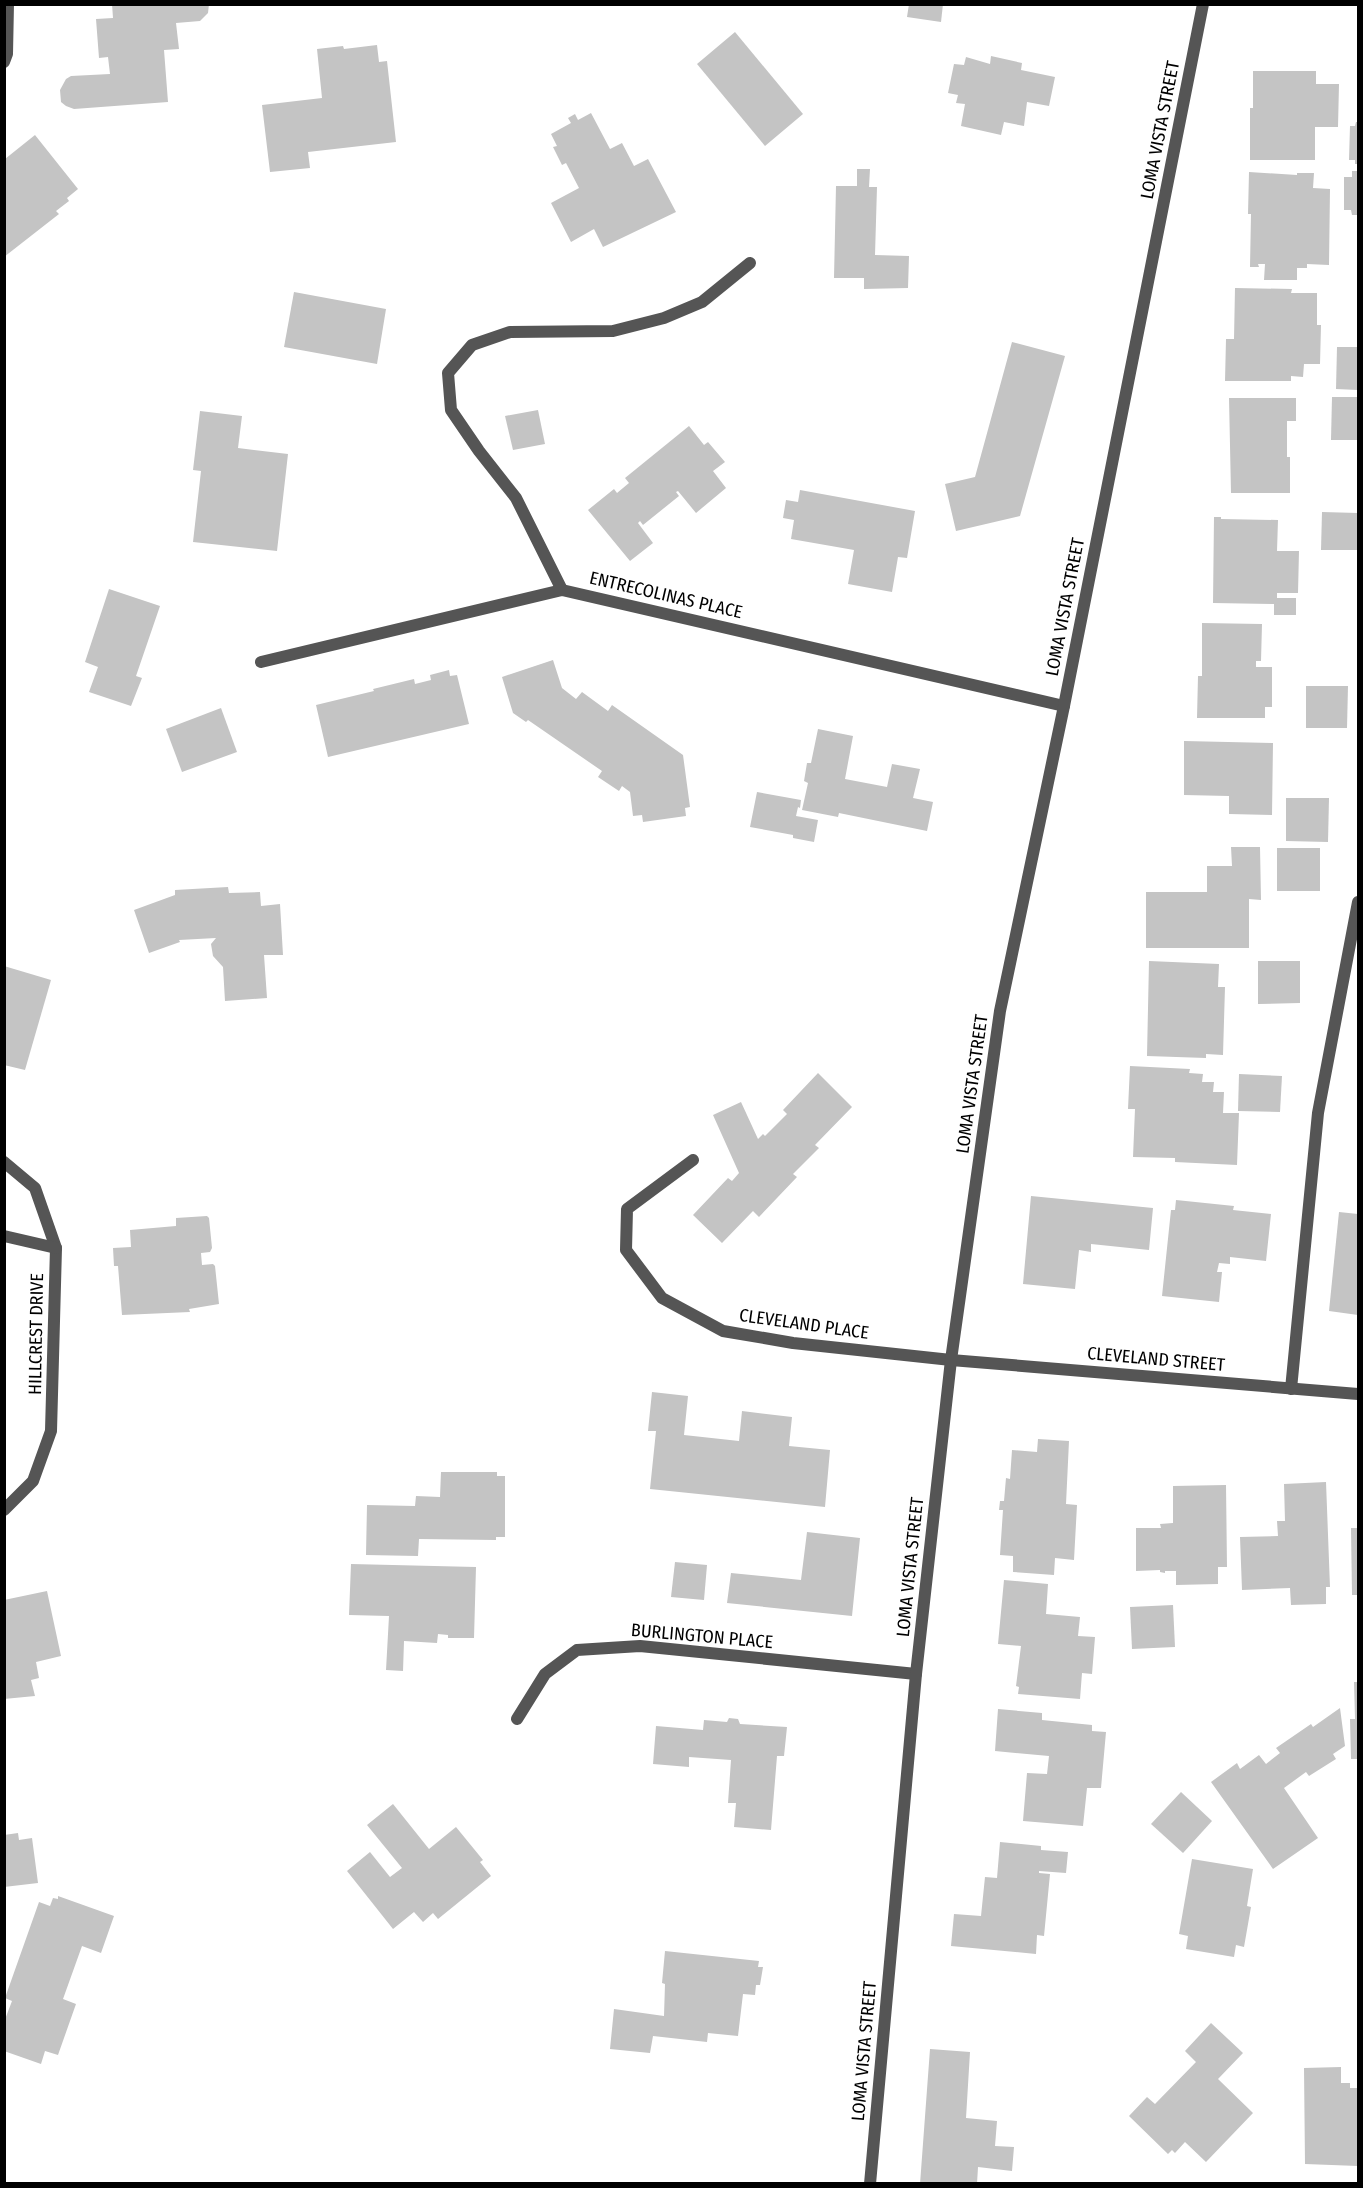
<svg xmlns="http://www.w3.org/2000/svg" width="1363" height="2188" viewBox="0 0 1363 2188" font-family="'Fira Sans Condensed',sans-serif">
	<rect width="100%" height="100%" fill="#fff"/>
	<!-- building -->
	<g fill="#c4c4c4">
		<path d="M112 4H209L208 13 200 21 176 23 179 49 164 50 168 102 74 109 66 106 61 102 60 90 66 79 71 76 110 74 108 57 99 58 96 19 113 18Z"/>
		<path d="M909 4H943L941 22 907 17Z"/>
		<path d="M735 32 803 114 765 146 697 64Z"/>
		<path d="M377 45 379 62 387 61 396 142 308 152 310 168 270 172 262 105 322 98 317 49 343 46 344 49Z"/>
		<path d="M991 56 1022 63 1021 70 1055 77 1049 106 1027 102 1024 126 1004 122 1001 135 961 126 965 104 956 103 958 95 948 93 954 64 964 65 966 57 990 64Z"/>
		<path d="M1253 71H1316V84H1339L1338 127H1315V160H1250V108H1253Z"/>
		<path d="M591 113 610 149 622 143 634 166 648 159 676 212 603 247 594 229 571 242 551 203 579 188 566 163 562 165 553 147 557 146 551 134 571 123 568 118 575 114 578 120Z"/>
		<path d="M1356 122H1358V164H1355V160H1349L1350 126H1355Z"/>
		<path d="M35 135 78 189 67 198 69 201 56 211 59 214 4 257V167L6 166 5 159Z"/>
		<path d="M857 169H870L869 187H877L875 255 909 256 908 288 864 289V278H834L836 186H857Z"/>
		<path d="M1352 171H1358V215H1352L1351 210H1344V177H1352Z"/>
		<path d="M1249 172 1297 175V173H1314L1313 188 1330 189 1329 265 1307 264V268H1297V280H1264L1265 264H1258L1259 267H1250L1251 214H1248Z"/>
		<path d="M1235 288 1292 289 1291 293H1317V325H1321L1320 364H1304L1303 377 1291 376V381H1225L1226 339H1234Z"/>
		<path d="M294 292 386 309 377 364 284 347Z"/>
		<path d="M1012 342 1065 356 1020 516 956 531 945 484 975 477Z"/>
		<path d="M1337 347H1358V390L1336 389Z"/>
		<path d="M1332 397H1358V440H1331Z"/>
		<path d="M1229 398H1296V421H1287V457H1290V493H1231Z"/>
		<path d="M538 410 545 444 513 450 505 416Z"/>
		<path d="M200 411 242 416 238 448 288 454 277 551 193 542 201 471 193 470Z"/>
		<path d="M689 426 704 445 708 442 725 462 713 471 726 488 696 513 678 491 676 492 679 496 643 525 640 521 638 523 653 543 630 561 588 510 614 489 617 493 629 483 625 478Z"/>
		<path d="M800 490 915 511 907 558 898 557 892 592 848 584 854 550 791 539 794 520 783 518 786 500 798 502Z"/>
		<path d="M1322 512 1358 513V550H1321Z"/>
		<path d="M1214 517H1221V519L1278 520 1277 551H1299L1298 593H1277V598H1296V615H1274V604L1213 603Z"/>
		<path d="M109 589 160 606 136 676 142 678 131 706 89 692 98 667 85 662Z"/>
		<path d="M1202 623 1262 624 1261 661H1256V667H1272V707H1265V718H1197L1198 676H1202Z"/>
		<path d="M553 660 562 688 576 699 582 692 608 711 612 705 683 755 690 807 685 808 686 816 643 822 642 815 633 816 630 792 622 786 619 791 598 777 602 771 528 720 526 722 513 713 502 677Z"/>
		<path d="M449 670 450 676 457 675 469 724 328 757 316 705 374 691 373 689 414 679 415 684 431 680 430 675Z"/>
		<path d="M1306 686H1348L1347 728H1306Z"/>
		<path d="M221 708 237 752 182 772 166 729Z"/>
		<path d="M818 729 853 736 845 779 887 787 892 764 920 769 913 798 933 802 927 831 839 813 838 817 802 810 808 783 804 781 807 763H811Z"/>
		<path d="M1184 741 1273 743 1272 815 1229 814V796L1184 795Z"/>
		<path d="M757 792 801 800 800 808 798 807 796 816 818 820 814 842 793 838V835L750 827Z"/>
		<path d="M1286 798H1329L1328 842 1286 841Z"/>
		<path d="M1231 847H1260L1261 900 1249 899V948H1146V892H1207V866H1232Z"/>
		<rect x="1277" y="848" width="43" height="43"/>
		<path d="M228 887 229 893 260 892 261 906 280 904 283 955H264L267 998 225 1001 223 967 213 956 211 944 216 938 179 940 180 942 149 953 134 910 175 895V890Z"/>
		<path d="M1149 961 1219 964 1218 987H1225L1223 1055 1206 1054V1058L1147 1056Z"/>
		<path d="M1258 961H1300V1003L1258 1004Z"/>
		<path d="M4 966 51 980 25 1070 4 1065Z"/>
		<path d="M1130 1066 1190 1069 1189 1073 1203 1074 1202 1082H1214L1213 1092H1224L1223 1113H1239L1237 1165 1175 1162V1158L1133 1157 1135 1109H1128Z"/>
		<path d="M818 1073 852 1107 815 1145 819 1148 793 1174 797 1177 759 1217 753 1211 722 1243 693 1215 728 1178 732 1181 739 1173 713 1115 741 1102 758 1139 763 1134 765 1136 787 1114 783 1110Z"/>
		<path d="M1239 1074 1282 1076 1280 1112 1238 1111Z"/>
		<path d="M1031 1196 1153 1208 1149 1250 1091 1244V1252L1079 1250 1075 1289 1023 1284Z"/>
		<path d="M1176 1200 1234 1206 1233 1210 1271 1214 1266 1261 1230 1257V1264L1219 1263 1217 1272H1222L1219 1302 1162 1296 1171 1210H1175Z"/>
		<path d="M1339 1212 1358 1214V1315L1329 1311Z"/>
		<path d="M207 1216 209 1218 212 1248 210 1252 201 1253 202 1265 213 1264 215 1266 219 1304 189 1309 190 1312 122 1315 118 1266H114L113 1248 131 1247 130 1230 176 1226V1218Z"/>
		<path d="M652 1392 688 1396 684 1435 739 1441 742 1411 792 1417 789 1446 830 1450 825 1507 650 1489 656 1431H648Z"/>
		<path d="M1038 1439 1069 1441 1066 1504 1077 1505 1074 1560 1055 1558 1054 1575 1013 1572V1556L1000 1555 1003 1510H999L1000 1501H1004L1006 1478 1010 1479 1012 1450 1037 1452Z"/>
		<path d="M441 1472H497V1476H505V1537H496V1540L419 1539 418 1556 366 1555 367 1505 415 1506 416 1496 440 1497Z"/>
		<path d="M1326 1482 1330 1587H1326V1604L1291 1605 1290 1588 1242 1590 1240 1537 1278 1536 1277 1521H1285L1284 1484Z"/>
		<path d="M1226 1485 1227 1567H1218V1584L1176 1585V1571H1165V1573L1160 1572V1570L1136 1571V1528H1161L1160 1524 1173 1523V1486Z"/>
		<path d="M1351 1528H1358V1595H1352Z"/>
		<path d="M807 1532 860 1538 852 1616 727 1603 731 1573 801 1580Z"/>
		<path d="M675 1562 707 1565 704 1600 671 1597Z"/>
		<path d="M351 1564 476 1567 474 1638H448V1635L438 1634 437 1643 404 1641 403 1671 386 1670 389 1616 349 1615Z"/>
		<path d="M1004 1580 1048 1584 1046 1614 1080 1617 1078 1636 1095 1637 1092 1674 1082 1673 1080 1699 1018 1694 1019 1687 1016 1686 1021 1646 998 1644Z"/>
		<path d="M47 1591 61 1656 36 1662 39 1678 31 1680 35 1696 4 1699V1600Z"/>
		<path d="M1173 1605 1175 1647 1132 1649 1130 1607Z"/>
		<path d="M1354 1682H1358V1759H1351L1350 1719H1355Z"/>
		<path d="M1340 1708 1345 1746 1333 1754 1336 1759 1309 1776 1306 1772 1284 1788 1318 1838 1273 1869 1211 1782 1237 1763 1240 1769 1259 1755 1266 1764 1280 1753 1276 1748 1311 1724 1313 1727Z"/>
		<path d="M998 1709 1042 1713V1720L1092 1725V1731L1106 1732 1101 1788H1087L1083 1826 1023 1821 1027 1773 1047 1774 1049 1756 995 1751Z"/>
		<path d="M729 1718 738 1719 740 1724 787 1727 784 1756H777L771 1830 734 1827 736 1803H728L731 1760 689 1757V1767L653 1764 656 1726 703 1730 704 1720 727 1722Z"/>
		<path d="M1181 1792 1212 1821 1183 1853 1151 1824Z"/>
		<path d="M393 1804 429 1849 456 1827 483 1860 480 1862 491 1876 438 1919 433 1913 423 1922 414 1912 393 1929 347 1871 370 1852 390 1877 402 1868 367 1825Z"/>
		<path d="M18 1833 19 1840 32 1838 38 1883 4 1887V1835Z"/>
		<path d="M1000 1842 1041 1846V1850L1068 1852 1066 1873 1039 1871V1873L1050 1874 1044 1936 1037 1935 1036 1954 951 1946 954 1914 981 1916 985 1877 997 1878Z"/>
		<path d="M1192 1859 1253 1869 1247 1906 1251 1907 1244 1947 1236 1945 1234 1957 1186 1949 1188 1936 1179 1934Z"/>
		<path d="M58 1896 114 1916 101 1953 82 1946 63 1999 76 2004 58 2055 45 2051 41 2064 4 2051V2022L12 2001 5 1998 39 1902 50 1906 53 1898 58 1899Z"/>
		<path d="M665 1951 759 1961 758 1967H763L760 1985H756L755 1995 743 1994 738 2036 708 2033 707 2042 653 2036 650 2053 610 2049 614 2009 664 2016 665 1984 662 1983Z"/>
		<path d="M1211 2023 1243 2053 1218 2079 1253 2113 1206 2162 1185 2142 1175 2153 1172 2150 1168 2154 1129 2116 1147 2097 1155 2104 1196 2062 1185 2051Z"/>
		<path d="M930 2049 970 2052 966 2118 997 2121 995 2146 1014 2147 1012 2171 978 2167 977 2184H920Z"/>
		<path d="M1341 2067V2083H1350V2088H1358V2166L1305 2164 1304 2068Z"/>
	</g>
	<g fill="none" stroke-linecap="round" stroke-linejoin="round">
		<!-- lane -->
		<path stroke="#555" stroke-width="12" d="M1291 1389 1318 1113 1358 902"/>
		<!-- street -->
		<g stroke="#555" stroke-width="12">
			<path d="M4 62 7 54 8 4"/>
			<path d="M562 590 516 498 479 451 451 410 448 373 472 345 510 332 613 331 664 318 702 302 750 263"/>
			<path d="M261 662 562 590 1064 706"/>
			<path d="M693 1160 627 1209 626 1250 662 1298 723 1331 793 1343 951 1360 1358 1394"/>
			<path d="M4 1162 35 1188 56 1248 51 1431 33 1481 4 1510"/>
			<path d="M4 1236 56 1248"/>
			<path d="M517 1719 545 1674 577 1650 640 1646 916 1674"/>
			<path d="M870 2184 916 1674 951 1360 1000 1011 1064 706 1203 4"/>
		</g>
	</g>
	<g text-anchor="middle" stroke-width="4.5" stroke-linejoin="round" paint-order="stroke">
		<!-- street labels -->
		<g font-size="18" fill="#000" stroke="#fff">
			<text transform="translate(1160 130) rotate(-79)" y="6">LOMA VISTA STREET</text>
			<text transform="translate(666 595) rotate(13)" y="6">ENTRECOLINAS PLACE</text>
			<text transform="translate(1065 607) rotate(-79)" y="6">LOMA VISTA STREET</text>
			<text transform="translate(972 1084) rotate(-82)" y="6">LOMA VISTA STREET</text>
			<text transform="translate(804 1324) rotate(8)" y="6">CLEVELAND PLACE</text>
			<text transform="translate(36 1334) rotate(-89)" y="6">HILLCREST DRIVE</text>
			<text transform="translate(1156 1359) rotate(5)" y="6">CLEVELAND STREET</text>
			<text transform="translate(910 1567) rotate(-84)" y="6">LOMA VISTA STREET</text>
			<text transform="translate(702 1636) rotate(5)" y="6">BURLINGTON PLACE</text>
			<text transform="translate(864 2051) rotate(-85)" y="6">LOMA VISTA STREET</text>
		</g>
	</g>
	<!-- border -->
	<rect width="1363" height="2188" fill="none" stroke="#000000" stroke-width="12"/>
</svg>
